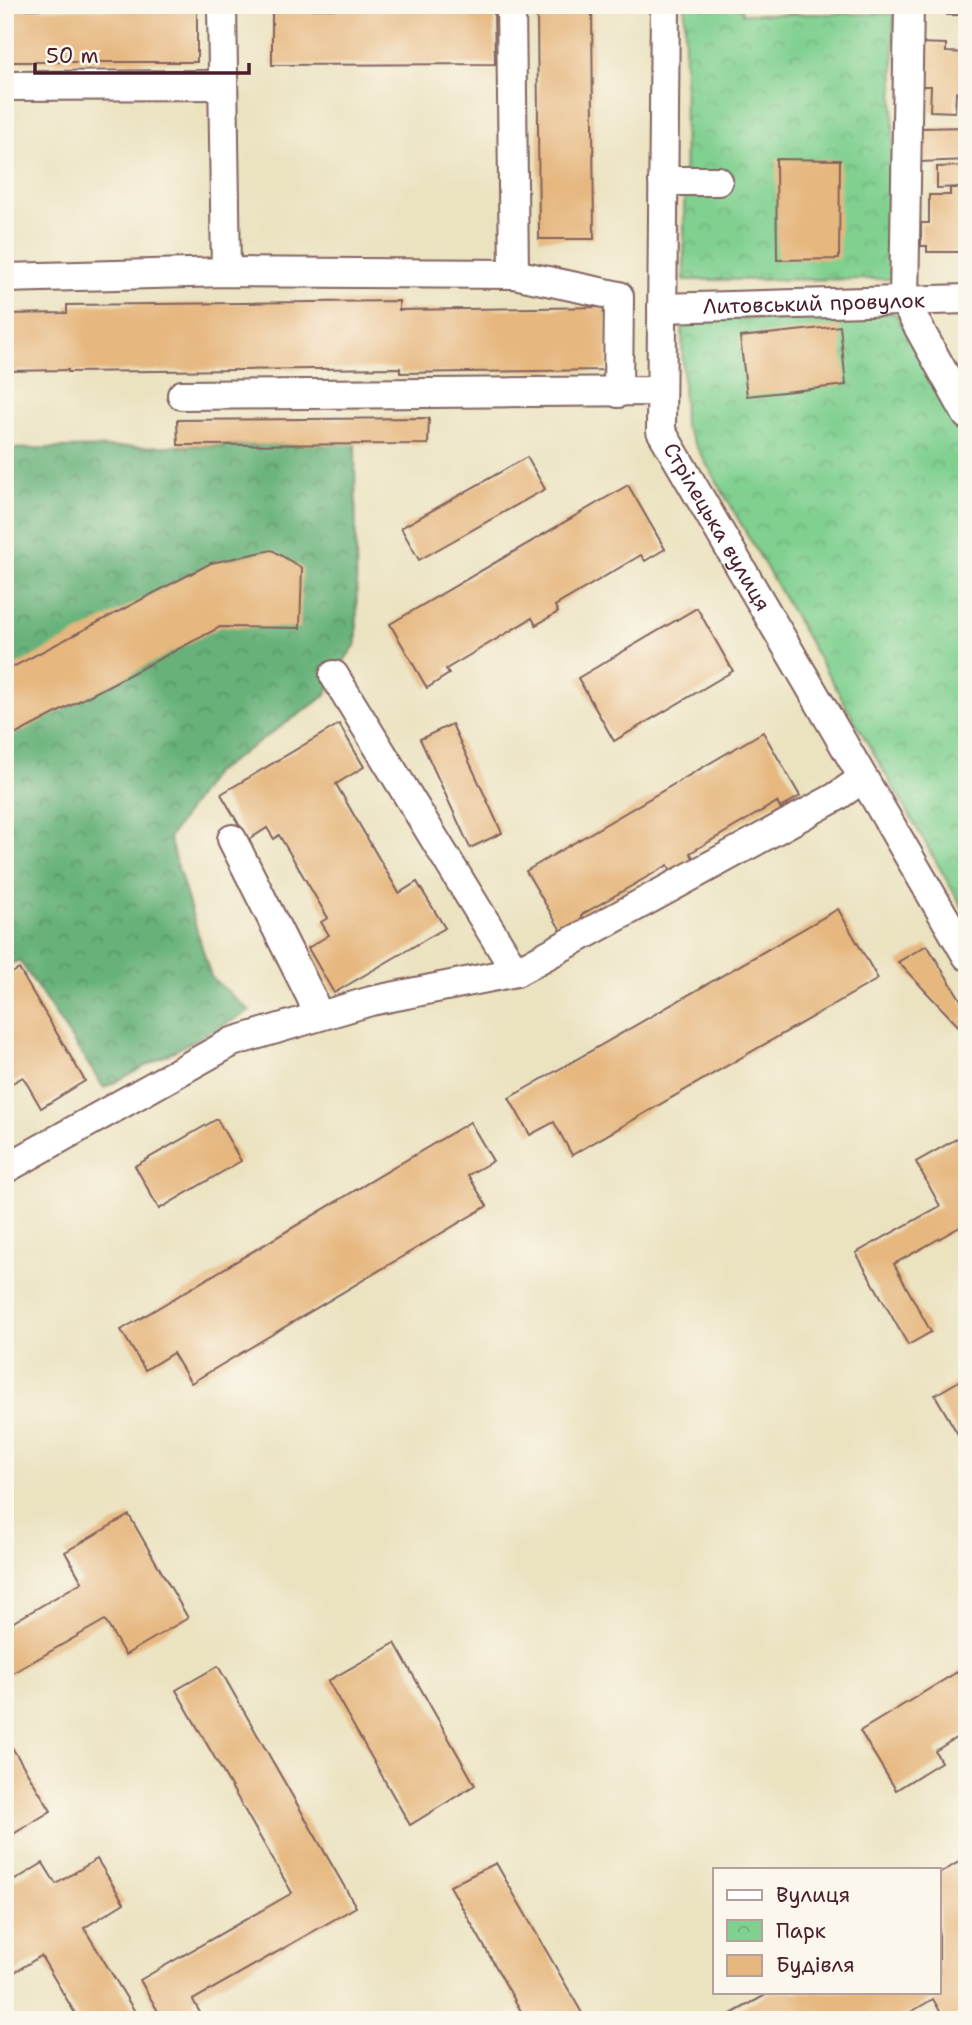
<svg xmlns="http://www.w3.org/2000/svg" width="972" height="2025" viewBox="0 0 972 2025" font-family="'Shantell Sans',sans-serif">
	<defs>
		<pattern id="forest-crowns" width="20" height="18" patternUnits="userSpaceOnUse" patternTransform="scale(1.75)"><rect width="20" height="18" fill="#68b27a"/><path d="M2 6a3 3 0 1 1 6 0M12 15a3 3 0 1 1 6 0" fill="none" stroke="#589064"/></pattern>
		<pattern id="park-crowns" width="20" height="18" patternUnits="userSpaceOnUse" patternTransform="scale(1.75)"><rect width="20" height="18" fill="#80d090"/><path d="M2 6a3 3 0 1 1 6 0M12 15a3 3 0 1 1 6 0" fill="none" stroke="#70b27c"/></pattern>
	</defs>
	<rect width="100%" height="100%" fill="#fbf7ec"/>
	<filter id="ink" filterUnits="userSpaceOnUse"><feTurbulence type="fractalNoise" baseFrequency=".0143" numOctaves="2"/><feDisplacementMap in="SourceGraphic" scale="14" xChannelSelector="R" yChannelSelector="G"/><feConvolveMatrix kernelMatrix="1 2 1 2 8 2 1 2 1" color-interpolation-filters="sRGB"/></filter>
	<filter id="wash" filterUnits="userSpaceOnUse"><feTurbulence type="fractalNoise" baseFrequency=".00686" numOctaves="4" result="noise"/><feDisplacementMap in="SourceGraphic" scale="28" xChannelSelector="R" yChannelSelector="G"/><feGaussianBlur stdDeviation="1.57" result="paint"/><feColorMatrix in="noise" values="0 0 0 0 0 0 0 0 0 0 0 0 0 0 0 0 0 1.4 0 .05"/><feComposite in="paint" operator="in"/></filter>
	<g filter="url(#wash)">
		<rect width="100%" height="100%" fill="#ebe2c0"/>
		<!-- forest -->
		<path fill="url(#forest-crowns)" stroke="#596852" stroke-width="2" d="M355 443 357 643 334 675 325 696 214 773 169 838 211 977 250 1011 104 1088 19 960 5 967V449Z"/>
		<!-- park -->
		<g fill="url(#park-crowns)" stroke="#65785e" stroke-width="2">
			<path d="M685 5H742V14H894L892 279 684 280Z"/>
			<path d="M895 313 967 444V915L684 425 682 321Z"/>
		</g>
		<g id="blocks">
			<!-- building -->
			<g fill="#e6b77f">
				<rect x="746" y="5" width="106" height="4"/>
				<rect x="947" y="5" width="20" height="10"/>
				<path d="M494 8 495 64 272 65V9Z"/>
				<rect x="5" y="9" width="192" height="53"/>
				<path d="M537 10H592L594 239H539Z"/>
				<path d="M916 43 946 44V52L967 53V92H956L955 112 930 111 931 86H915Z"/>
				<path d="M967 127V160L920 162 919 128Z"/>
				<path d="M776 159 840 160 839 259 777 260Z"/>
				<path d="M964 166V187L937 188V167Z"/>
				<path d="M950 188H963V206H967V246H965V252H927V246H921V223H929V195H950Z"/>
				<path d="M399 301V310L607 307V370L400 373V368L68 372V370L5 371V314L67 313V305Z"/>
				<path d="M840 326 846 385 747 396 740 337Z"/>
				<path d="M429 418 428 444 178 445 177 420Z"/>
				<path d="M527 457 545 489 419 560 401 528Z"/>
				<path d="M628 485 665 549 645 561 641 555 555 606 558 612 536 625 532 618 446 669 449 674 427 688 390 624Z"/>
				<path d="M272 550 302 568 300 628 220 627 5 740V671L211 563Z"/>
				<path d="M697 608 733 671 614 741 578 678Z"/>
				<path d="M339 724 364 767 336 784 399 893 417 882 445 928 334 993 308 948 329 935 321 922 328 918 279 835 274 839 267 828 248 840 221 794Z"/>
				<path d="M452 724 502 833 470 848 420 739Z"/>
				<path d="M763 732 800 796 780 808 777 802 690 853 694 859 672 872 668 865 581 915 585 921 563 934 526 871Z"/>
				<path d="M838 909 878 979 572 1155 554 1122 530 1135 509 1098Z"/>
				<path d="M927 945 967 1010V1019L962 1030 898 962Z"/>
				<path d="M19 969 85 1081 41 1108 23 1077 5 1087V977Z"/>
				<path d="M217 1119 241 1161 159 1209 135 1166Z"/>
				<path d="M470 1122 493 1161 468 1175 487 1206 191 1383 173 1353 145 1370 121 1330Z"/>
				<path d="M967 1133V1223L894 1264 931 1332 908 1345 856 1253 940 1206 916 1162Z"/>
				<path d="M959 1381 967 1394V1450L935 1395Z"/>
				<path d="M129 1515 188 1618 125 1655 105 1620 11 1674 5 1663V1627L82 1582 65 1552Z"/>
				<path d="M395 1643 475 1785 410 1825 328 1681Z"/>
				<path d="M218 1666 356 1907 193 2000 204 2020H163L140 1980 292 1893 176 1690Z"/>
				<path d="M967 1666V1731L935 1751 941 1762 896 1790 860 1731Z"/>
				<path d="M5 1736 51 1811 5 1839Z"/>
				<path d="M967 1857V2020H945L933 1999 897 2020H720L771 1992H939V1874Z"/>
				<path d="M97 1859 124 1903 84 1928 140 2020H79L41 1956 5 1978V1912L12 1907 5 1895V1886L43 1863 56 1884Z"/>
				<path d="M496 1863 586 2020H526L450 1886Z"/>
			</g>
		</g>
	</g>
	<g filter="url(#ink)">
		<use href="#blocks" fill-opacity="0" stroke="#82635f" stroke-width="2"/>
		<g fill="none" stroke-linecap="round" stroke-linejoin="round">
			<defs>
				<g id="minor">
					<path d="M222 5 226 272"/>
					<path id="s1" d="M665 5 661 431 967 956"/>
					<path d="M909 5 904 301 967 415"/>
					<path d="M5 86 223 85"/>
					<path d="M663 181H718"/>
					<path d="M514 274 619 296 618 393"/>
					<path d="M5 278 226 272 514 274 511 5"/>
					<path id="s2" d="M662 308 967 299"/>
					<path d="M182 395 661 391"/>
					<path d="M334 675 516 972"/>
					<path d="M232 839 311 997 318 1016"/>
					<path d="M5 1169 232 1042 371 1001 516 972 836 797 862 779"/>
				</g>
			</defs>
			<!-- minor casing -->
			<use href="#minor" stroke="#82635f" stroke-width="32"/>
			<!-- minor -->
			<use href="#minor" stroke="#fff" stroke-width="28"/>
		</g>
	</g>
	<g text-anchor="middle" stroke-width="6" stroke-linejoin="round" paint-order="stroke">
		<!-- street labels -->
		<g font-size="21" fill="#4a1f2b" stroke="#fbf7ec">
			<text dy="7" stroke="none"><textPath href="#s2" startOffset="152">Литовський провулок</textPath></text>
			<text dy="7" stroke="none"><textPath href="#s1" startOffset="537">Стрілецька вулиця</textPath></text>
		</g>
	</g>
	<!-- margin -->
	<rect width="972" height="2025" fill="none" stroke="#fbf7ec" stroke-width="28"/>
	<!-- legend -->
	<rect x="713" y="1868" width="228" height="126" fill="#fbf7ec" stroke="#b4a19f" stroke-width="2"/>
	<rect x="727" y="1890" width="35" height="10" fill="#ffffff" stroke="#b4a19f" stroke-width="2"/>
	<text x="776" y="1902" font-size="21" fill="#4a1f2b">Вулиця</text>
	<rect x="727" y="1920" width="35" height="21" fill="url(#park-crowns)" stroke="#b4a19f" stroke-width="2"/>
	<text x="776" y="1938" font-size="21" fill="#4a1f2b">Парк</text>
	<rect x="727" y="1955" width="35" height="21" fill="#e6b77f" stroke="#b4a19f" stroke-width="2"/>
	<text x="776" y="1972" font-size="21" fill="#4a1f2b">Будівля</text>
	<!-- scale -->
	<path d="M35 63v10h214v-10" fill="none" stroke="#4a1f2b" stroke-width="3.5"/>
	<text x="46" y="63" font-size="21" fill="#4a1f2b" stroke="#fbf7ec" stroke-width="5" paint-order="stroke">50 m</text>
</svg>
